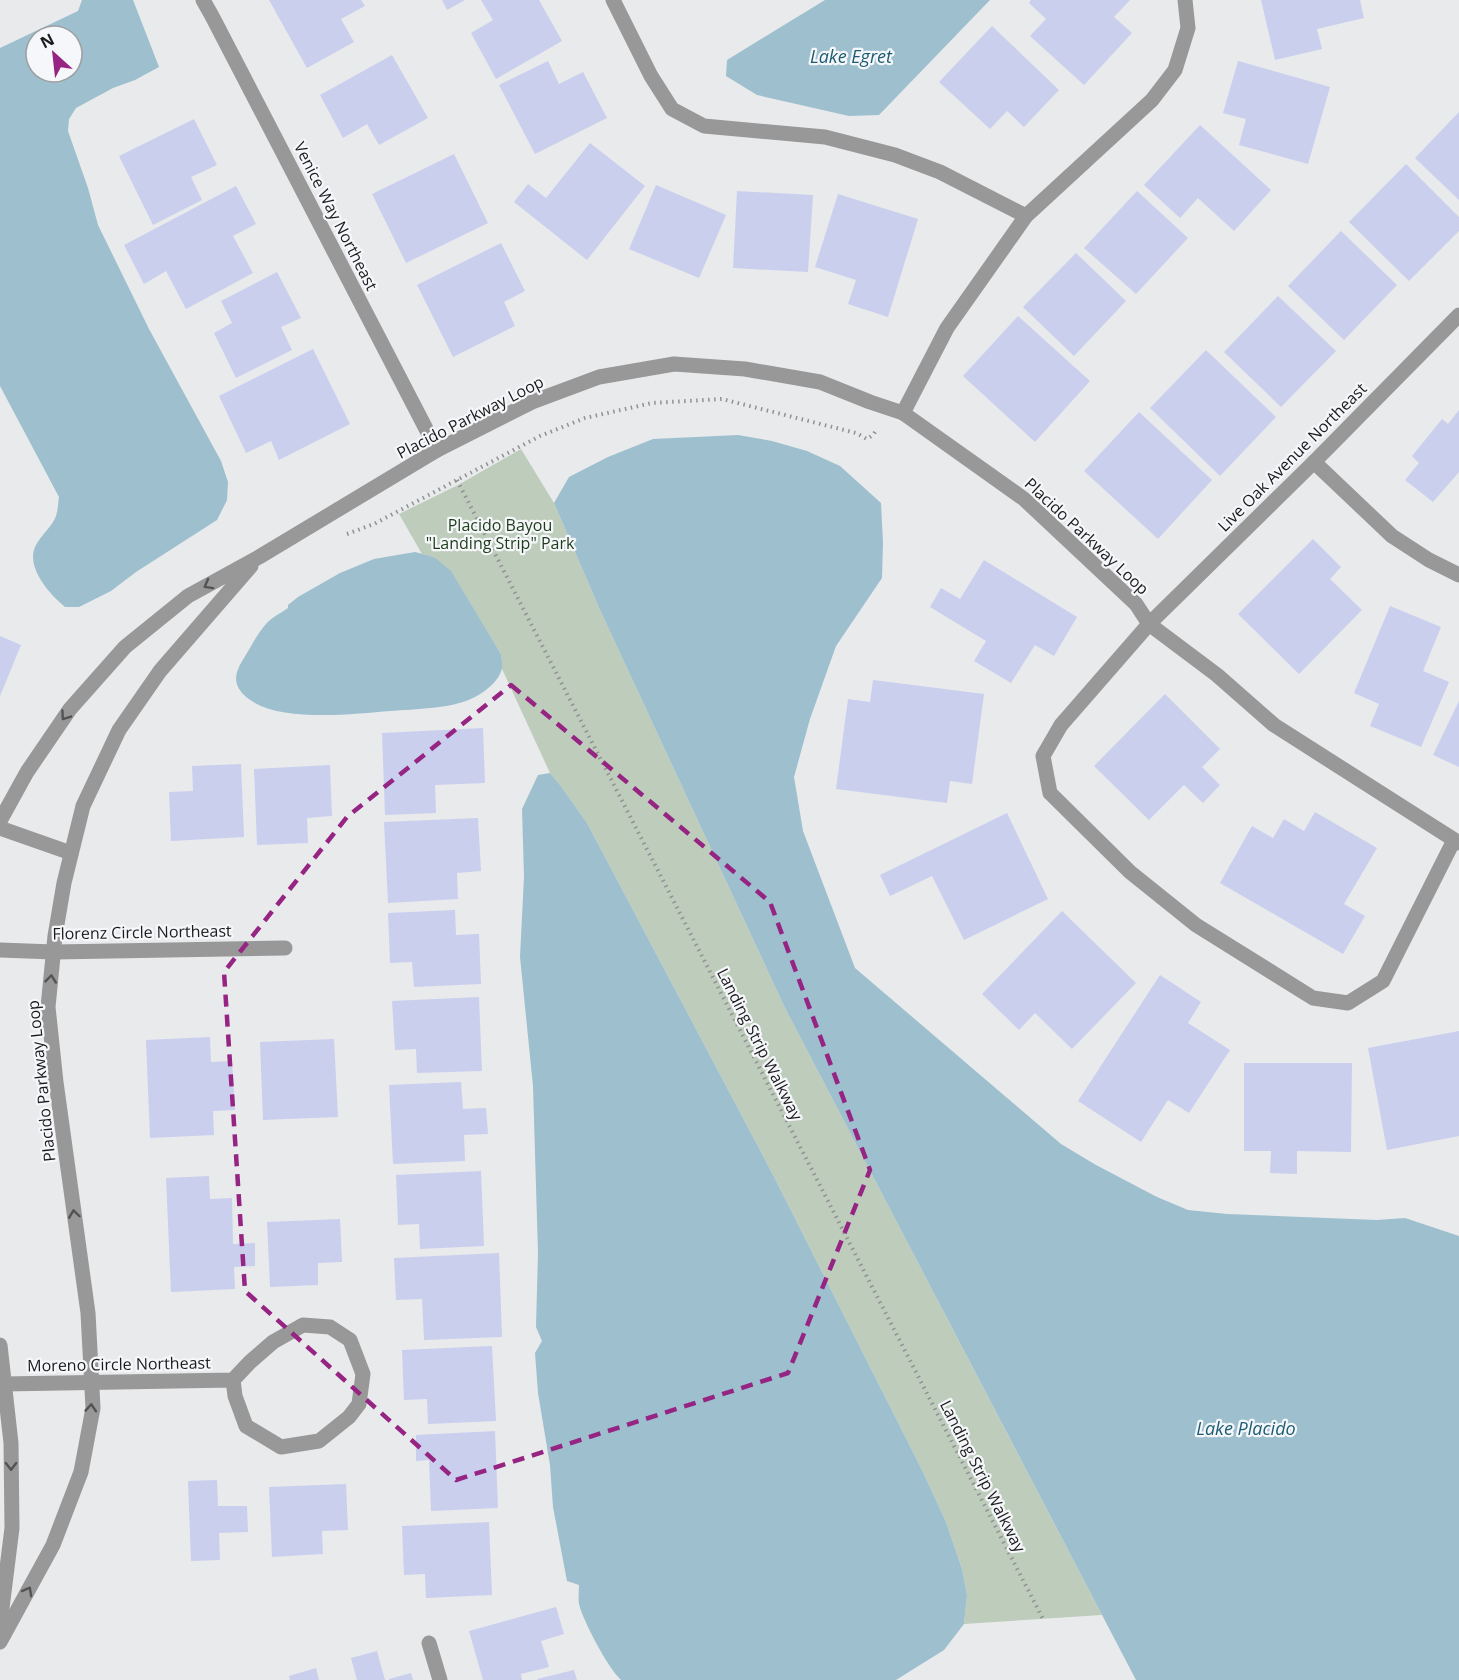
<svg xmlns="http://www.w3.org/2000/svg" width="1459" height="1680" viewBox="0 0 1459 1680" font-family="'Open Sans',sans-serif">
	<rect width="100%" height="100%" fill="#e9eaec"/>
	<!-- green -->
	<path fill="#beccbc" d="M521 449 554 503 600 610 785 1008 1102 1615 964 1624 967 1595 962 1569 946 1522 922 1470 772 1173 587 823 560 785 550 773 502 669 501 654 462 590 434 557 422 554 399 514 458 485Z"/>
	<!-- water -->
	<g fill="#9dbfce" fill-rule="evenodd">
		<path d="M82 0H133L159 67 135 80 113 88 76 108 69 119 68 131 88 188 98 225 149 329 221 461 228 482 227 500 217 520 136 572 111 591 79 607H65C50 595 26 568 35 547 40 536 52 527 56 516 58 510 58 503 59 497L0 386V48L78 11ZM36 36H72V72H36Z"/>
		<path d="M825 0H990L879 115 849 116 757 95 726 76 727 60Z"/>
		<path d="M738 435 772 441 807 451 840 466 881 503 883 543 882 578 836 646 810 719 794 777 803 831 855 968 1061 1144 1096 1165 1157 1197 1188 1210 1227 1214 1377 1220 1405 1218 1459 1236V1680H1136L785 1008 600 610 554 503 569 477 608 457 653 439Z"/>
		<path d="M415 552 434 557 451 571 501 654C501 658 503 664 502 668 500 680 485 692 475 697 453 709 414 709 390 711 351 714 274 724 244 695 232 683 235 672 244 658 251 647 257 634 266 624 272 617 281 613 288 608V605L298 597 340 573 374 559Z"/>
		<path d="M550 773 560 785 587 823 772 1173 922 1470 946 1522 962 1569 967 1595 964 1624 944 1650 896 1680H621C608 1668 583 1621 579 1604 578 1598 579 1591 579 1585L567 1581 553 1507 550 1465 538 1393 535 1353 542 1341 536 1327 538 1253 533 1086 520 957 524 877 522 809 538 775Z"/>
	</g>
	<!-- building -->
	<g fill="#cacfee">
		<path d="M269 0H361L365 6 341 19 354 42 307 68Z"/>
		<path d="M442 0H465L447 10Z"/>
		<path d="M481 0H539L562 41 496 79 471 33 493 20Z"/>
		<path d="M1031 0H1130L1114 17 1132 33 1084 85 1030 36 1046 19 1029 3Z"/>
		<path d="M1261 0H1360L1364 18 1317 29 1322 49 1275 60Z"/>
		<path d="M992 26 1059 90 1024 127 1007 111 990 129 939 82Z"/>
		<path d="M392 55 428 118 379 145 367 124 343 138 320 95Z"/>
		<path d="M548 61 559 84 583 72 607 118 535 154 499 85Z"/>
		<path d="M1238 61 1330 87 1308 164 1239 145 1246 119 1223 113Z"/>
		<path d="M1459 112V200L1415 158Z"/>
		<path d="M194 119 217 165 191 177 202 200 153 225 119 156Z"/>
		<path d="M1200 125 1271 190 1234 231 1198 198 1180 218 1144 185Z"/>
		<path d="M590 143 645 186 587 260 514 202 528 184 546 198Z"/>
		<path d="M454 154 488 223 406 263 372 194Z"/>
		<path d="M1406 164 1459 217V231L1409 281 1349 222Z"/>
		<path d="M656 185 726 215 699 278 629 249Z"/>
		<path d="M236 186 256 224 233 236 253 273 186 309 166 271 144 284 124 245Z"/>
		<path d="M737 191 813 195 808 272 733 268Z"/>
		<path d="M1137 191 1188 238 1136 294 1084 248Z"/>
		<path d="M838 194 918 219 888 317 848 304 856 280 815 267Z"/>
		<path d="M1341 231 1397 285 1344 340 1288 286Z"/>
		<path d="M501 243 525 291 504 302 515 326 453 357 417 285Z"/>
		<path d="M1076 253 1126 301 1074 356 1023 307Z"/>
		<path d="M277 272 301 318 281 327 292 350 236 378 214 333 232 323 221 301Z"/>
		<path d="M1278 296 1336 351 1281 407 1224 352Z"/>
		<path d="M1018 316 1090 381 1035 442 963 376Z"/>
		<path d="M313 349 350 424 279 460 271 441 246 453 219 396Z"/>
		<path d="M1206 350 1276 417 1220 476 1150 408Z"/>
		<path d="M1459 410V472L1433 502 1405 480 1419 463 1412 456 1442 419 1448 424Z"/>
		<path d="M1139 412 1212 480 1158 539 1084 471Z"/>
		<path d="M1313 539 1341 567 1330 579 1362 610 1299 674 1238 614Z"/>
		<path d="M984 560 1077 617 1054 656 1035 645 1011 683 974 661 986 641 930 607 941 588 960 599Z"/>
		<path d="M1390 606 1441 627 1423 671 1449 682 1421 747 1370 726 1379 704 1354 693Z"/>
		<path d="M0 636 21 645 0 696Z"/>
		<path d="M873 680 984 694 972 784 950 781 947 803 836 789 848 699 870 702Z"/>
		<path d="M1165 694 1220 749 1202 767 1220 785 1203 803 1184 785 1149 820 1094 766Z"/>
		<path d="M1459 701V767L1433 755Z"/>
		<path d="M483 728 485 783 435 785 436 813 385 815 382 733Z"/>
		<path d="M241 764 244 837 171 841 169 792 193 791 192 766Z"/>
		<path d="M330 765 332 816 307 818 308 843 257 845 254 769Z"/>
		<path d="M1315 812 1377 848 1344 904 1365 916 1343 954 1220 883 1252 826 1273 838 1284 819 1304 831Z"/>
		<path d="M1007 813 1048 899 964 940 932 876 890 896 880 875Z"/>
		<path d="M478 818 481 871 457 873 458 899 388 903 384 822Z"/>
		<path d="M455 910 456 935 479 934 481 984 414 987 412 962 390 963 388 913Z"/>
		<path d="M1062 911 1136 983 1072 1049 1035 1013 1019 1030 982 994Z"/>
		<path d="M1160 975 1201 1002 1188 1023 1230 1050 1189 1113 1168 1100 1141 1142 1078 1101Z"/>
		<path d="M479 997 482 1071 417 1073 416 1049 395 1050 392 1001Z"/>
		<path d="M1459 1031V1136L1387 1150 1368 1048Z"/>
		<path d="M210 1037 211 1062 232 1061 235 1110 213 1111 214 1135 150 1138 146 1040Z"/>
		<path d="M334 1039 338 1117 263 1120 260 1042Z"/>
		<path d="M1244 1063H1352L1351 1152 1297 1151V1174L1270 1173 1271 1151H1244Z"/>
		<path d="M461 1082 463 1109 486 1108 488 1134 464 1135 465 1161 393 1164 389 1085Z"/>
		<path d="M481 1171 484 1246 420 1249 419 1224 398 1225 396 1175Z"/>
		<path d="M209 1176 210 1199 232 1198 233 1244 255 1243V1266L234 1267 235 1289 171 1292 166 1178Z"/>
		<path d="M340 1219 342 1262 318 1263V1285L270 1287 267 1222Z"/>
		<path d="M499 1253 502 1337 424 1340 422 1299 396 1300 394 1258Z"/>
		<path d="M492 1346 496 1421 428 1424 427 1399 404 1400 402 1350Z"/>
		<path d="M495 1431 498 1508 431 1511 429 1460 416 1461V1435Z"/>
		<path d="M217 1480 218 1506H247L248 1532 219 1533 220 1560 191 1561 188 1481Z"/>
		<path d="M346 1484 348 1530 322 1531 323 1554 272 1557 269 1487Z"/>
		<path d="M489 1522 492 1595 426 1598 425 1574 404 1575 402 1526Z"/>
		<path d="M556 1607 564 1634 541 1641 549 1667 521 1674 522 1680H483L469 1631Z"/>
		<path d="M377 1651 385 1680H357L351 1658Z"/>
		<path d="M316 1668 319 1680H290L289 1676Z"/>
		<path d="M574 1670 577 1680H538L537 1679Z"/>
		<path d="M411 1673 413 1680H389V1679Z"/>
	</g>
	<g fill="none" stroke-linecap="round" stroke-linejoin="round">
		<!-- path -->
		<g stroke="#919193" stroke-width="4" stroke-dasharray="1.5 4.5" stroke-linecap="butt">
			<path d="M457 480 1043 1619"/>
			<path d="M347 534 374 524 540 436 585 418 652 403 722 399 856 433 867 439 873 435 877 429"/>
		</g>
		<!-- minor -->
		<g stroke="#999898" stroke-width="15">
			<path d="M203 0 212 16 437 450"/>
			<path d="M613 0 651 76 672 109 704 126 825 137 895 155 940 172 1026 216"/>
			<path d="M903 413 947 328 1026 216 1152 100 1175 70 1188 28 1185 0"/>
			<path d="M1314 462 1392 536 1429 560 1459 575"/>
			<path d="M0 821 27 772 70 709 125 647 188 596 259 557 437 450 532 402 599 377 674 364 745 369 820 382 870 402 903 413 1024 499 1136 604 1149 624 1217 675 1274 725 1459 843"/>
			<path d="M0 828 71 853"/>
			<path d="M1454 840 1383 981 1348 1003 1313 998 1196 925 1130 872 1050 793 1043 756 1061 725 1149 624 1314 462 1459 315"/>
			<path d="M0 950 54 952 285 948"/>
			<path d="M0 1345 11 1443 12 1528 0 1624"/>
			<path d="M4 1384 233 1380 250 1362 273 1342 303 1325 330 1327 350 1340 363 1374 359 1404 349 1417 319 1441 281 1447 246 1426 235 1396 233 1380"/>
			<path d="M0 1642 53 1545 81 1472 93 1408 88 1313 56 1082 48 1007 55 936 64 883 83 806 119 730 160 671 251 566"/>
			<path d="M429 1643 440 1680"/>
		</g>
	</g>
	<!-- one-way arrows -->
	<defs><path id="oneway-chevron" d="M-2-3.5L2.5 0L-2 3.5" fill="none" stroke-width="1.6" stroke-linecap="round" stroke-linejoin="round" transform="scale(1.5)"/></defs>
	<g stroke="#545354">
		<use href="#oneway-chevron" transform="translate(208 585) rotate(151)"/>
		<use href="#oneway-chevron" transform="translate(65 716) rotate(125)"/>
		<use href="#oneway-chevron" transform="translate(51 979) rotate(-84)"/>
		<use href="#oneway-chevron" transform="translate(74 1214) rotate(-98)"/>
		<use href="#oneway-chevron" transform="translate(91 1408) rotate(-86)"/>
		<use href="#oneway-chevron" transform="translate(11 1466) rotate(90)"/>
		<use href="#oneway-chevron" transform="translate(28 1591) rotate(-61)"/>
	</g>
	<!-- marked area -->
	<path fill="none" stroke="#952483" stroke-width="4.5" stroke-dasharray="12 8" stroke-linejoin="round" d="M511 685 770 902 870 1170 788 1373 456 1480 245 1291 224 972 347 817Z"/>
	<g text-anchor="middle" stroke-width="4.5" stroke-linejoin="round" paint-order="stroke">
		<!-- street labels -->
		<g font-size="16" fill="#1b1b1c" stroke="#f6f7fa">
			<text transform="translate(336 216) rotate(63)" y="6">Venice Way Northeast</text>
			<text transform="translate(470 417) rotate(-27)" y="6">Placido Parkway Loop</text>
			<text transform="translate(1292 457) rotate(-45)" y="6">Live Oak Avenue Northeast</text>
			<text transform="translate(1087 536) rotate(43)" y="6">Placido Parkway Loop</text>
			<text transform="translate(142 932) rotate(-1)" y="6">Florenz Circle Northeast</text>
			<text transform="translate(760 1044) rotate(63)" y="6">Landing Strip Walkway</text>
			<text transform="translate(41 1081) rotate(-96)" y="6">Placido Parkway Loop</text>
			<text transform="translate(119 1364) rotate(-1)" y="6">Moreno Circle Northeast</text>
			<text transform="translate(983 1476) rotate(63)" y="6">Landing Strip Walkway</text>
		</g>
		<!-- park labels -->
		<g font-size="16" fill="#1c3d19" stroke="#f6f7fa">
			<text x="500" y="531">Placido Bayou<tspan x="500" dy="18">"Landing Strip" Park</tspan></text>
		</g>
		<!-- water labels -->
		<g font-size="18" font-style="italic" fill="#1c5c72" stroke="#f6f7fa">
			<text x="851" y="63">Lake Egret</text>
			<text x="1246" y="1435">Lake Placido</text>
		</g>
	</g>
	<!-- north arrow -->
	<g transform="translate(54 54) rotate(333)"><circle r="28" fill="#f6f7fa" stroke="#9e9fa1" stroke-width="1.5"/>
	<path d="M0-4.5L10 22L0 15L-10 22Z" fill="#952483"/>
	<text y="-9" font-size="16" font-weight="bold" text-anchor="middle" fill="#1b1b1c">N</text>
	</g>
</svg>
